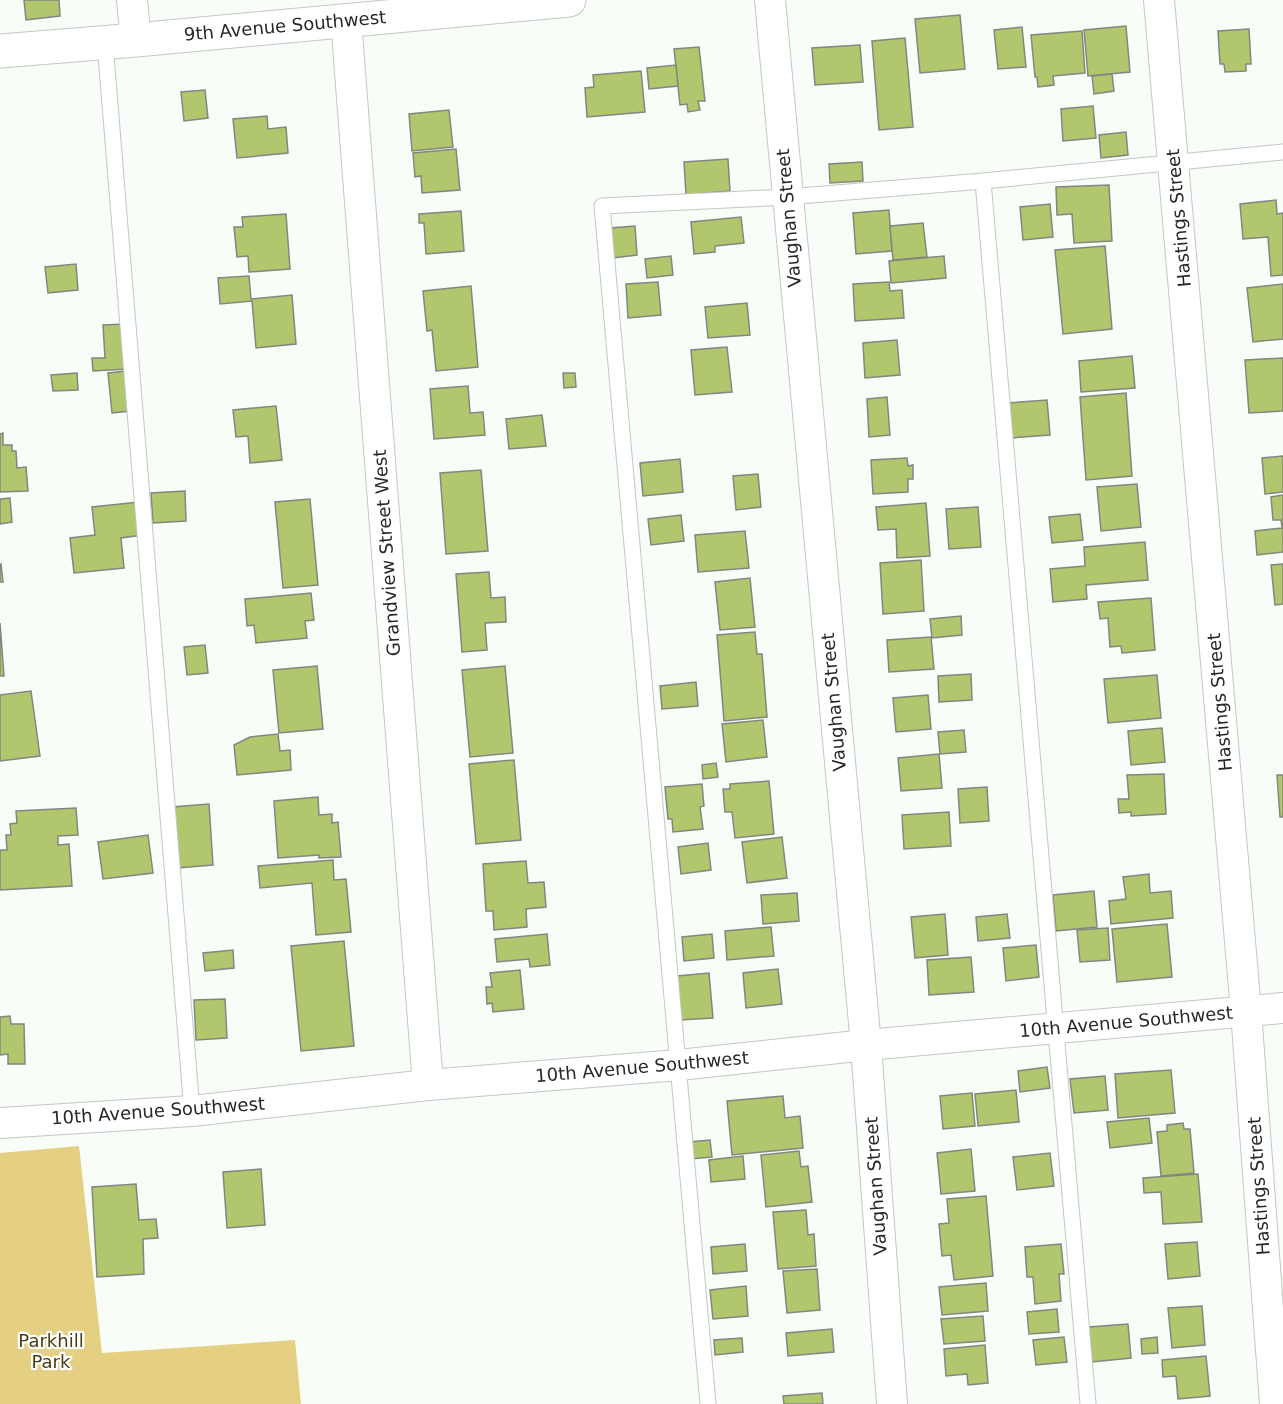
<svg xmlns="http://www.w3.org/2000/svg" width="1283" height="1404" viewBox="0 0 1283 1404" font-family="'DejaVu Sans',sans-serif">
	<rect width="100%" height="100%" fill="#f8fdf8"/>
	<!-- green -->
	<path fill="#e5cf82" d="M79 1146 102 1353 295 1340 301 1404H0V1153Z"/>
	<!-- building -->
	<g fill="#b0c76d" stroke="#848680" stroke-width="1.5">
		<path d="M24 0H59L60 16 26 20Z"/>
		<path d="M960 15 965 69 920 73 915 19Z"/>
		<path d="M1126 26 1130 72 1088 76 1084 30Z"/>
		<path d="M1022 27 1026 67 998 69 994 30Z"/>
		<path d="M1249 29 1251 64H1246V71L1225 72 1224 64H1220L1218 31Z"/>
		<path d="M1082 31 1085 73 1053 76 1054 85 1038 87 1037 77H1035L1031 35Z"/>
		<path d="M905 38 913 127 879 130 872 41Z"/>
		<path d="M860 45 863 82 815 85 812 48Z"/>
		<path d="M699 47 705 101H698L700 110 688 112 687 104 680 105 674 49Z"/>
		<path d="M676 65 678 86 649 89 647 68Z"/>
		<path d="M641 71 645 112 587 117 585 88 594 87 593 75Z"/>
		<path d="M1112 74 1114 91 1094 94 1092 76Z"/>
		<path d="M205 90 208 118 184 121 181 92Z"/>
		<path d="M1093 106 1096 138 1063 141 1061 109Z"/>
		<path d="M449 110 453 147 412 151 409 114Z"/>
		<path d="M267 116 268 129 286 127 288 153 237 158 233 119Z"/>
		<path d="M1126 132 1128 155 1101 158 1099 135Z"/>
		<path d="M456 149 460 190 422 193 421 176 415 177 413 153Z"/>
		<path d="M728 159 730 191 686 195 684 162Z"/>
		<path d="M862 162 863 181 830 183 829 164Z"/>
		<path d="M1109 185 1112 241 1074 243 1072 214 1057 215 1056 187Z"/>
		<path d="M1276 200 1277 214 1283 213V275L1271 276 1268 237 1243 239 1240 204Z"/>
		<path d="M1050 204 1053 237 1023 240 1020 207Z"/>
		<path d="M889 210 892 251 856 254 853 213Z"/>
		<path d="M461 211 464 251 426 254 424 223H419V214Z"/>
		<path d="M286 214 290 269 249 272 248 256 237 257 234 227H243L242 217Z"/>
		<path d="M741 217 744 243 715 246V252L694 254 691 222Z"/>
		<path d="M923 223 927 257 893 260 890 226Z"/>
		<path d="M635 226 637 255 613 258 610 228Z"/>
		<path d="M1105 246 1112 329 1063 334 1055 250Z"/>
		<path d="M671 256 673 275 647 278 645 259Z"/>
		<path d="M944 256 946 278 891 283 889 261Z"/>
		<path d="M76 264 78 290 48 293 45 267Z"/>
		<path d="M249 276 251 299 292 295 296 344 256 348 252 301 220 304 218 278Z"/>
		<path d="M658 282 661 315 628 318 626 284Z"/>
		<path d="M889 282 890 291 902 290 904 318 855 321 853 284Z"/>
		<path d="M1283 284V339L1253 342 1247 288Z"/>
		<path d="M471 286 478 367 436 371 432 330 427 331 423 291Z"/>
		<path d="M747 303 750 335 708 338 705 307Z"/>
		<path d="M126 324 128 369 93 371 92 358H105L103 325Z"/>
		<path d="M897 340 900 375 865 378 863 343Z"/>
		<path d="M727 347 732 392 695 395 691 350Z"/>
		<path d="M1132 356 1135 388 1081 392 1079 361Z"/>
		<path d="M1283 358V411L1249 413 1245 360Z"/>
		<path d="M126 371 131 411 112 413 108 373Z"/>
		<path d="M77 373 78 390 53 391 51 375Z"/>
		<path d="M563 373H575L576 387 564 388Z"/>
		<path d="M468 386 470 413 483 412 485 435 434 439 430 389Z"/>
		<path d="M1126 393 1132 476 1086 480 1080 397Z"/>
		<path d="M887 397 890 435 869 437 867 399Z"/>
		<path d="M1047 400 1050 435 1010 438 1007 403Z"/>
		<path d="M276 406 282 460 250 463 248 436 236 437 233 410Z"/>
		<path d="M542 415 546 446 509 449 506 419Z"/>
		<path d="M3 433V445H12V451H16L17 468 26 467 28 491 0 492V434Z"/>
		<path d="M1283 456V492L1265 494 1262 458Z"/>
		<path d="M907 458 908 466 913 465V479H908V492L873 494 871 460Z"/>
		<path d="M680 459 683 492 643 496 640 463Z"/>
		<path d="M481 470 488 551 446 554 440 473Z"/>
		<path d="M758 474 761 507 736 510 733 476Z"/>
		<path d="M1137 484 1141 527 1101 531 1097 487Z"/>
		<path d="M185 491 186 521 153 523 151 493Z"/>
		<path d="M1283 495V552L1257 555 1255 531 1282 528 1281 520H1273L1271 497Z"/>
		<path d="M10 498 12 522 0 524V499Z"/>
		<path d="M310 499 318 585 283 588 275 502Z"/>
		<path d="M139 502 143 535 121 538 124 568 74 573 70 538 95 535 92 507Z"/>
		<path d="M926 503 930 556 897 558 896 529 878 530 876 507Z"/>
		<path d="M978 507 981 547 949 549 946 509Z"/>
		<path d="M1080 514 1083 540 1052 543 1049 517Z"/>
		<path d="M681 515 684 541 651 545 648 519Z"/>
		<path d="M745 531 749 568 698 572 695 535Z"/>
		<path d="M1145 542 1148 580 1086 585 1087 599 1053 602 1050 569 1085 566 1084 547Z"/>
		<path d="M921 560 924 611 883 614 880 563Z"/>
		<path d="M1 564 3 582H0V565Z"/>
		<path d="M1283 564V604L1275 605 1271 565Z"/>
		<path d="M489 572 491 598 505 597 506 622 485 623 487 650 462 652 456 574Z"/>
		<path d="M750 578 755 627 720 630 715 582Z"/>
		<path d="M311 593 314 620 305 621 307 638 256 643 254 625 247 626 245 599Z"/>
		<path d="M1151 598 1155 650 1122 653 1121 646 1110 647 1108 618 1100 619 1098 602Z"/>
		<path d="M961 616 962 635 932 638 930 619Z"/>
		<path d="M0 623 4 676H0Z"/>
		<path d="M755 632 757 654H762L767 717 724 721 717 635Z"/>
		<path d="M931 637 934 669 889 672 887 640Z"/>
		<path d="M205 645 208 673 187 675 184 647Z"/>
		<path d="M317 666 323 729 279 733 273 670Z"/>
		<path d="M505 666 513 753 470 757 462 670Z"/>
		<path d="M971 674 972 700 939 702 938 676Z"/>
		<path d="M1157 675 1161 718 1108 723 1104 679Z"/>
		<path d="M696 682 698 706 662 709 660 686Z"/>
		<path d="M31 691 40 756 0 761V695Z"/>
		<path d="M928 695 931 729 896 732 893 698Z"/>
		<path d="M763 720 767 757 726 762 722 724Z"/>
		<path d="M1162 728 1165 762 1131 765 1128 731Z"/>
		<path d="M964 730 966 752 940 754 938 732Z"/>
		<path d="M278 734 280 751 290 750 291 770 237 775 234 745 250 737Z"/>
		<path d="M939 754 942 788 901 791 898 758Z"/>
		<path d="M514 760 521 840 476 844 469 764Z"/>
		<path d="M716 763 718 777 703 779 702 765Z"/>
		<path d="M1164 774 1166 814 1131 816V812L1119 813 1118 799H1129L1127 775Z"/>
		<path d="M1277 775H1283V817H1280Z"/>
		<path d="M769 781 774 834 735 838 732 812H725L723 789H730V784Z"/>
		<path d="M702 784 704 806 700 807 703 829 673 832 672 819H668L665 787Z"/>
		<path d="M987 787 989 821 960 823 958 789Z"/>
		<path d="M318 797 319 815 332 814V823L338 822 341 857 319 858V855L278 858 274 801Z"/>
		<path d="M209 804 213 865 178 868 172 807Z"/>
		<path d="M76 808 78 835 58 836V845L69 844 72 886 0 890V850H7L6 835H11L10 824 17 823 16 811Z"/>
		<path d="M949 812 951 846 904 849 902 815Z"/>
		<path d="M148 835 153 873 103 879 98 842Z"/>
		<path d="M782 837 787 878 747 883 742 842Z"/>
		<path d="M708 843 711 870 681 874 678 847Z"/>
		<path d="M333 860 334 880 346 879 351 932 316 935 312 883 260 888 258 866Z"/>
		<path d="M526 861 528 883 544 882 546 907 526 909 527 927 494 930 493 911H486L483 864Z"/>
		<path d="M1149 874 1150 893 1171 891 1173 918 1111 924 1109 901 1126 899 1123 877Z"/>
		<path d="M1094 891 1097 927 1056 931 1053 895Z"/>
		<path d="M797 893 799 921 763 924 761 895Z"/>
		<path d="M945 914 948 955 915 958 911 917Z"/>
		<path d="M1007 914 1010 938 978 941 976 917Z"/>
		<path d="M1167 924 1172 977 1117 982 1112 929Z"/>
		<path d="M771 927 774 956 727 960 725 931Z"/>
		<path d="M1108 928 1110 960 1080 962 1077 930Z"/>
		<path d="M547 934 550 965 530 967 529 959 497 962 495 939Z"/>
		<path d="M712 934 714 958 684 961 682 937Z"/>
		<path d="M344 941 354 1046 301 1051 291 946Z"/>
		<path d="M1036 945 1039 977 1006 981 1003 948Z"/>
		<path d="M233 950 234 968 205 971 203 953Z"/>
		<path d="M971 957 974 992 929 995 927 960Z"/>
		<path d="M778 969 782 1004 746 1008 743 973Z"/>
		<path d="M520 970 524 1009 493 1012 492 1003 487 1004 486 987H492L490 973Z"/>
		<path d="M709 973 713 1018 680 1020 677 976Z"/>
		<path d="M225 999 227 1038 196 1040 194 1000Z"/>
		<path d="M10 1016 11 1024H24L25 1064H8V1054L0 1055V1017Z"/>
		<path d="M1047 1067 1050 1088 1020 1092 1018 1071Z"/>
		<path d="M1171 1070 1175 1113 1118 1118 1115 1074Z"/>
		<path d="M1105 1076 1108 1110 1074 1113 1070 1079Z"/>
		<path d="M1016 1090 1019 1122 978 1126 975 1094Z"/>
		<path d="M972 1093 975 1126 943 1129 940 1096Z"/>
		<path d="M783 1096 785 1118 800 1116 803 1148 732 1155 727 1101Z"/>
		<path d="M1149 1118 1152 1143 1110 1148 1107 1122Z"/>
		<path d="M1183 1123 1184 1129H1190L1194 1173 1161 1176 1157 1132 1167 1131V1125Z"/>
		<path d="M710 1140 712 1157 690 1159 689 1142Z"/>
		<path d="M971 1149 975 1191 941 1194 937 1153Z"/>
		<path d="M799 1151 801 1167 808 1166 812 1202 766 1207 761 1155Z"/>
		<path d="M1050 1153 1054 1186 1017 1190 1013 1157Z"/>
		<path d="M743 1156 745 1179 711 1182 709 1160Z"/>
		<path d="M261 1169 265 1225 227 1228 223 1172Z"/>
		<path d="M1198 1174 1202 1222 1163 1224 1161 1192 1144 1193 1143 1178Z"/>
		<path d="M136 1184 139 1220 156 1219 158 1238 143 1239 144 1274 97 1277 92 1187Z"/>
		<path d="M986 1196 993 1276 954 1280 951 1255 942 1256 939 1224 949 1223 947 1199Z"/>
		<path d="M806 1210 808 1235 814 1234 816 1266 778 1269 773 1212Z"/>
		<path d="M1197 1242 1200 1276 1168 1279 1165 1244Z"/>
		<path d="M745 1244 747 1271 713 1274 711 1247Z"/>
		<path d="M1061 1244 1064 1274H1059L1061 1301 1035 1304 1033 1277H1027L1025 1247Z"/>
		<path d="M817 1269 820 1310 787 1313 783 1271Z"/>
		<path d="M986 1283 988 1311 942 1315 939 1287Z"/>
		<path d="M746 1286 748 1316 713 1319 710 1290Z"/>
		<path d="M1202 1306 1205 1345 1172 1348 1168 1308Z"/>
		<path d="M1057 1309 1059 1332 1029 1334 1027 1312Z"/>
		<path d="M983 1316 985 1341 944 1344 941 1319Z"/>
		<path d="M1128 1324 1131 1358 1092 1362 1089 1327Z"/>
		<path d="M832 1329 834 1352 788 1356 786 1333Z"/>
		<path d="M1064 1337 1067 1362 1036 1365 1033 1340Z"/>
		<path d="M1157 1337 1158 1353 1142 1354 1141 1339Z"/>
		<path d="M742 1338 743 1352 715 1355 714 1340Z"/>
		<path d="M985 1345 988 1383 968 1385 967 1374 946 1376 944 1349Z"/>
		<path d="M1206 1356 1210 1396 1178 1399 1176 1376 1163 1377 1162 1360Z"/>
		<path d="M822 1393 823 1404H784L783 1396Z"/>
	</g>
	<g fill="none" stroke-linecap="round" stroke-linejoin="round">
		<defs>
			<g id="service">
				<path d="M105 43 192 1111"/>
				<path d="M983 181 1088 1404"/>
				<path d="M708 1404 602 206 787 197 983 181 1283 152"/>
			</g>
			<g id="minor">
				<path d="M132 0 136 40"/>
				<path d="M770 0 866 1045 892 1404"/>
				<path d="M1159 0 1246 1011 1275 1404"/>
				<path d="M346 20 428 1085"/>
				<path d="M0 1123 192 1111 428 1085 679 1065 866 1045 1283 1008"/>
			</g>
			<path id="secondary" d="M0 51 136 40 569 0"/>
		</defs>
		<!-- service casing -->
		<use href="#service" stroke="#c2c8c3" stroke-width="17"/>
		<!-- minor casing -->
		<use href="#minor" stroke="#c2c8c3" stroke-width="32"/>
		<!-- secondary casing -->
		<use href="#secondary" stroke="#c2c8c3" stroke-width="35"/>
		<!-- service -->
		<use href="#service" stroke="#fff" stroke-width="15"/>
		<!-- minor -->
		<use href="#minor" stroke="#fff" stroke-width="30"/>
		<!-- secondary -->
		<use href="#secondary" stroke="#fff" stroke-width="33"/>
	</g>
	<g text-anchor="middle" stroke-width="4.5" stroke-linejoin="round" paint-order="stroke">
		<!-- street labels -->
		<g font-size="18" fill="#252826" stroke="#fff">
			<text transform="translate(285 26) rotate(-5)" y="6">9th Avenue Southwest</text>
			<text transform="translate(789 218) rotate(-95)" y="6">Vaughan Street</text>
			<text transform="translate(1179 218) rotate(-95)" y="6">Hastings Street</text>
			<text transform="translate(387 553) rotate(-94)" y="6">Grandview Street West</text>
			<text transform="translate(834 702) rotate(-95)" y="6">Vaughan Street</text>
			<text transform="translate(1220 702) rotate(-95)" y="6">Hastings Street</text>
			<text transform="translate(1126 1022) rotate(-5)" y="6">10th Avenue Southwest</text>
			<text transform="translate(642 1067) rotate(-5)" y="6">10th Avenue Southwest</text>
			<text transform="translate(158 1111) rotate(-4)" y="6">10th Avenue Southwest</text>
			<text transform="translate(876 1186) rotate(-94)" y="6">Vaughan Street</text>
			<text transform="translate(1259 1186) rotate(-94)" y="6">Hastings Street</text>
		</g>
		<!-- park labels -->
		<g font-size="18" fill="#483d14" stroke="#fff">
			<text x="51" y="1347">Parkhill<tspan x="51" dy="21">Park</tspan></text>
		</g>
	</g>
</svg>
